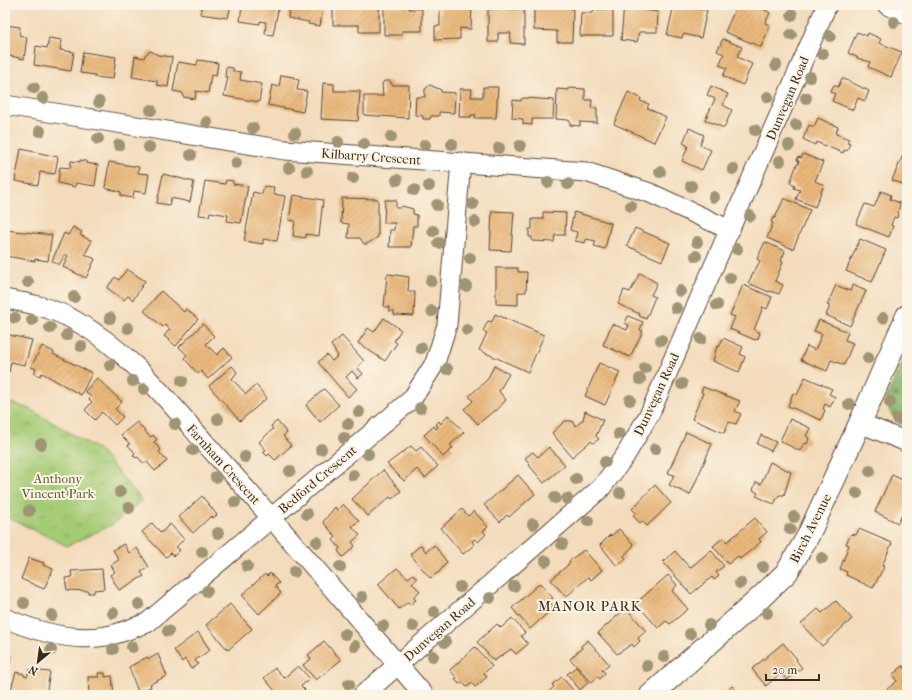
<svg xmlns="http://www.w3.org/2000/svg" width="912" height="700" viewBox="0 0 912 700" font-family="'IM FELL French Canon',serif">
	<defs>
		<pattern id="grass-tufts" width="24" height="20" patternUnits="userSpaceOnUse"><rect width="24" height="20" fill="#a4cb75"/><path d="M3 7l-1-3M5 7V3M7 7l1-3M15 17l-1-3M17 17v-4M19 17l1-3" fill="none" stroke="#8eae65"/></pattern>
		<pattern id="forest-firs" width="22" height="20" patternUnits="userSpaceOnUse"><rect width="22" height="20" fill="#83af66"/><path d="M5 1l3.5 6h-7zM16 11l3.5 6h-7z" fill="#6c8f53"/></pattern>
		<pattern id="building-hatch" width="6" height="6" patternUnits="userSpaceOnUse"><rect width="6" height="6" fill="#e9b87c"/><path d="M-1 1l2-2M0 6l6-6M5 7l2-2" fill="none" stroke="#c99e6b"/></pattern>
	</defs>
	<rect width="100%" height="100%" fill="#fcf5e5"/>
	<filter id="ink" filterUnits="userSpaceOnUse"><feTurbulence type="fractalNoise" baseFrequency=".025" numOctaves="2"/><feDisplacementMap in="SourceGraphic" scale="8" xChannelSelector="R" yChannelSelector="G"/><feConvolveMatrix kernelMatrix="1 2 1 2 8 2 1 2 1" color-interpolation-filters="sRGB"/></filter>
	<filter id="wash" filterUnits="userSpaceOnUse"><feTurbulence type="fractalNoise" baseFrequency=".012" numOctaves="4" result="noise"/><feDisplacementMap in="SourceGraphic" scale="16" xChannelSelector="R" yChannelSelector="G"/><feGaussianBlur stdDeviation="0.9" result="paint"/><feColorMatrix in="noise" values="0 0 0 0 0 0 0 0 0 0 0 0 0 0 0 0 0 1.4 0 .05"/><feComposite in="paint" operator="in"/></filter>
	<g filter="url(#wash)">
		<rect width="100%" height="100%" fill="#f3dbbb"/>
		<!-- grass -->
		<path fill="url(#grass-tufts)" stroke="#707a4a" d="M5 401 30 409 99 450 142 500 113 524 67 546 5 516Z"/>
		<!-- forest -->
		<path fill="url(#forest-firs)" stroke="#5f6c42" d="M907 350V430L891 414 885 401Z"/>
		<g id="blocks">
			<!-- building -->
			<g fill="url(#building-hatch)">
				<path d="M138 5H158L157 9Z"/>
				<path d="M202 5H231L228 18 200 14Z"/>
				<path d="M242 5H279L273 35 265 34 266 22 260 21V24L240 21Z"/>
				<path d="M290 5H316L315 8 323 9 320 26 308 24 309 22 288 18Z"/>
				<path d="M333 5H379V32H359V25H333Z"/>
				<path d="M534 5H571V9H573L572 42H557V31L534 30Z"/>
				<path d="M624 5H645V10L658 12 657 32H639L637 42 621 40Z"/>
				<path d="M674 5 707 10 701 38 683 34 682 38 667 35Z"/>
				<path d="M737 5H756L770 13 765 23 770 25 761 47 725 32Z"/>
				<path d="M384 6 409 7V9H422V31H402V35H384Z"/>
				<path d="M440 7H472L471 29 460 28V39L435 40V26H440Z"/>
				<path d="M488 9H524V44L510 43 511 33H498V42H488Z"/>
				<path d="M594 9H613V36H580L581 13H593Z"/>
				<path d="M5 25 20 27 19 35 27 37 24 59 10 56 5 59Z"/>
				<path d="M857 32 867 36 868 33 881 39 879 43 902 52 891 77 868 67 870 62 857 58V57L848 53Z"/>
				<path d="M49 38 62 40 60 50 74 52 71 71 34 65 36 46 47 48Z"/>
				<path d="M723 39 742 47 737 57 752 64 743 85 723 76 727 68 719 65 724 54 717 51Z"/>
				<path d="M150 51 158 55 172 57 168 87 157 85V81L132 77 135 56 144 58 145 55Z"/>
				<path d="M83 52 116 57 113 79 94 77 95 75 80 73Z"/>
				<path d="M198 60 218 63 216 76 211 75 208 93 196 91 195 99 183 97V93L173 91 178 62 197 65Z"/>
				<path d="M226 67 233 68V71L241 72 240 80 262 84 259 102 224 96 228 77H225Z"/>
				<path d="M281 75 294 77V79L299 80 297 90 307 91 303 112 268 105 272 85 279 87Z"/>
				<path d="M842 78 869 91 865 101 858 98 853 110 832 101 835 94 830 92 834 85 838 87Z"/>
				<path d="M384 81H390L392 85H409L408 118 364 115V96H383L382 84Z"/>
				<path d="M323 83 334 84V91H360L358 121 321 119Z"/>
				<path d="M430 85 441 90V92L455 93 454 113 439 112V116H431L430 119H423V116L415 115 416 97H425V89Z"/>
				<path d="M711 86 728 94 723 105 732 110 724 128 705 120 715 99 707 95Z"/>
				<path d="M483 87H498L496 118H475L476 115H471V117H459L460 89H472L471 97H483Z"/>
				<path d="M569 88 585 89V100H592L591 108H597V123L580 122V126L570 125V121L568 120 556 119 557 89 569 90Z"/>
				<path d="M628 92 641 98 640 101 649 104 647 108 666 117 654 142 614 124Z"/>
				<path d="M525 98 554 100 553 119H532V125L523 124V119L512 118 513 100 521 101V99Z"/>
				<path d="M818 118 838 127 836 134 849 139 847 142 850 143 847 151 844 150 843 153 816 142 815 145 803 139 809 125 814 127Z"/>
				<path d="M689 128 704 135 700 145 711 150 702 170 682 161 688 146 683 143Z"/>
				<path d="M907 146V186L892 180Z"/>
				<path d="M21 149 58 157 55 174 40 172 38 185 15 181Z"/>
				<path d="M803 154 823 162 815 181 824 185 815 207 796 199 800 190 794 188 795 186 790 183 797 164 798 165 799 161 797 160 798 157 801 158Z"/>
				<path d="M80 160 86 161V163L98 165 95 186 76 183 75 187 58 183 60 167 70 168 71 161 80 162Z"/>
				<path d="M109 162 139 167 138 173 149 174 146 193 134 191 133 198 121 196V192L105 188Z"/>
				<path d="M163 174 194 182 190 202 171 198 169 205 157 203Z"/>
				<path d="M226 180 233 181V184L248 186 241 223 227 221 228 215 210 212 209 216 199 215 205 181 225 184Z"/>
				<path d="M264 186 274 187 273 194 285 196 277 241 263 239V244L244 241 253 192 262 194Z"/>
				<path d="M881 191 891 195 890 199 900 203 897 218 894 217 891 225 893 226 889 237 856 224 865 204 874 207Z"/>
				<path d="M293 195 323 200 319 236 306 234V238L293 236 295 221 289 220Z"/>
				<path d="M342 198 378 199V237L367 244H364L360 238H348L349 224 341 223Z"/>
				<path d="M784 198 810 210 793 249 767 238 773 223 771 222 773 218H775Z"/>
				<path d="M385 200H396V208H400L402 206 413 209V214L417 215V226H413L411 247H389L390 230H394L395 223H384Z"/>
				<path d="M492 211 514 212 511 251 490 250Z"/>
				<path d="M543 212 566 213 565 235H555L554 242 532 241V237H529V229H532V219H543Z"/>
				<path d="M574 212 611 223 605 249 594 246 596 241 586 239 585 243 575 241 577 232 570 230Z"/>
				<path d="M73 227 82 232 80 235 92 241 85 254 95 259 86 278 63 267 68 255 65 254 59 265 52 261 64 233 68 235Z"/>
				<path d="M635 228 670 243 662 261 627 246Z"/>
				<path d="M5 230 52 235 48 261 35 259V261L5 256Z"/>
				<path d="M860 239 886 250 872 282 846 271Z"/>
				<path d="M765 242 785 251 781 261 783 262 775 281 783 285 779 294 770 291 769 292 748 283 760 261 757 259Z"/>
				<path d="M496 268H518V272H527L526 292H518V305L496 304Z"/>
				<path d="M127 269 145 281 133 300 128 296 124 300 107 288 115 277 119 280Z"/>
				<path d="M640 273 657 283 651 295 655 297 646 319 639 316 640 314 618 304 624 290 630 292Z"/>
				<path d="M389 274 409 277 408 292H415L414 316 394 315V311H389V307H384L387 275Z"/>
				<path d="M743 285 772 297 767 309 763 307 754 330 760 333 758 339 755 340 730 329 735 317 730 315Z"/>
				<path d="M836 285 850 291 853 285 866 291 850 326 826 315 830 306 827 305Z"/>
				<path d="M161 291 184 312 186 309 198 319 176 346 164 336 170 329 165 325 163 327 144 311Z"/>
				<path d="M495 314 544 335 528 372 479 350 487 333 483 331 488 321 492 322Z"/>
				<path d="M628 316 643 322 640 330 643 331 630 357 603 345 612 324 627 330 629 325 625 323Z"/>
				<path d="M384 318 401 330 394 341 397 343 385 361 358 343 368 328 374 332Z"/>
				<path d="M819 320 848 332 845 340 853 343 844 365 831 360 827 371 801 360 807 346 815 350 822 334 814 331Z"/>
				<path d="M203 324 214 336 206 344 217 355 224 348 232 357 208 379 201 371 198 374 184 358 187 355 179 347Z"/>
				<path d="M5 334 32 340 25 365 11 362 9 372 5 371Z"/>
				<path d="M342 336 364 361 357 367 363 374 358 378 352 371 346 377 357 389 348 397 318 362 327 355 332 361 338 356 331 345Z"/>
				<path d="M723 338 743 347 740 354 745 357 739 372 713 361 717 346 719 347Z"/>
				<path d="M42 346 54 352 53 354 92 373 81 395 42 373 40 376 34 373 36 369 31 367Z"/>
				<path d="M599 363 620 372 605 405 585 396Z"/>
				<path d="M232 366 237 372 232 379 246 394 256 385 267 398 240 421 209 386Z"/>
				<path d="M494 366 509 374 499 391 506 400 496 411 495 410 478 424 464 409 473 401 469 396 487 380Z"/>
				<path d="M805 377 832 389 829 394 835 397 830 407 825 404 823 409 825 410 821 420 788 406 793 393 797 395Z"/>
				<path d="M97 378 122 402 115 409 123 417 115 425 102 412 95 420 85 410 92 402 89 399 91 397 85 391Z"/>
				<path d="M703 387 740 401 735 411 741 414 736 424 729 422 724 433 692 419 703 393 701 392Z"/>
				<path d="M324 389 339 405 320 422 306 405Z"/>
				<path d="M585 411 603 420 596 436 599 439 593 443 591 441 572 457 552 433 565 421H572L576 426 583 420Z"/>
				<path d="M448 415 464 432 450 445 453 448 443 457 424 435 434 426 436 429 438 427 436 424 439 421 441 424Z"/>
				<path d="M790 419 810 428 806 436 809 438 807 444 804 443 800 451 780 441Z"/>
				<path d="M277 421 287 433 283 436 291 446 275 460 269 454 267 456 263 452 266 450 259 442 273 429 271 426Z"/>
				<path d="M137 422 150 437 153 435 157 440 154 442 161 450 159 452 167 461 155 471 146 461 144 464 138 457 136 458 133 455 135 453 128 445 130 444 121 435Z"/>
				<path d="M686 432 712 444 690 495 669 485 674 475 668 473Z"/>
				<path d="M761 435 776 442 771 451 757 444Z"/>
				<path d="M411 446 416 451 421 447 438 466 425 478 417 469 404 481 387 464Z"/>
				<path d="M549 447 565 465 544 483 529 465 530 464 525 458 533 452 538 457Z"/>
				<path d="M770 462 791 472 784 495H779L774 504 756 496 758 493 753 490 756 482 761 484Z"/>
				<path d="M383 470 401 491 392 499 390 497 368 516 352 499Z"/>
				<path d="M518 475 535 494 509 517 507 515 500 522 484 505Z"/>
				<path d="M892 475 907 482V505L898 523 875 512Z"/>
				<path d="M655 485 671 503 647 526 642 521 640 523 633 516 636 513 632 509Z"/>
				<path d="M202 496 217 515 213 518 211 516 193 533 179 517Z"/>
				<path d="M343 504 359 521 352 526 360 535 352 542 355 546 343 557 338 551 340 548 333 540 336 537 323 522 335 507 337 510Z"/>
				<path d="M462 509 468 516 474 511 488 527 483 531 486 534 478 542 475 539 472 541 474 545 463 554 441 528Z"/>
				<path d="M755 518 767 532 759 539 761 542 740 559 738 556 728 564 713 546 723 538 727 542Z"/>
				<path d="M152 523 161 533 170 524 184 539 176 547 180 550 174 556 171 553 166 557 142 532Z"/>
				<path d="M619 529 634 545 624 556 626 559 617 566 600 545 610 535 611 536Z"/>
				<path d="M859 529 892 543 882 566 884 567 873 588 846 575 847 572 840 569 849 545 846 544 851 534 856 535Z"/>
				<path d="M124 544 129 553 137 548 149 567 141 572 144 576 119 590 110 575 115 572 111 565 119 560 113 550Z"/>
				<path d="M421 545 426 552 434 545 447 562 439 572 430 578 410 554Z"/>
				<path d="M5 548 9 550 5 560Z"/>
				<path d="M584 550 602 570 591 580 588 577 566 597 551 580 570 563 569 561Z"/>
				<path d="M711 550 724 566 716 572 719 576 714 580 712 577 691 594 663 562 675 551 690 568Z"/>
				<path d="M29 558 44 563 43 565 53 569 44 589 21 579Z"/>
				<path d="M397 568 408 578 413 574 417 579 412 583 420 591 413 597 416 600 410 605 408 602 399 609 378 584Z"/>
				<path d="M102 569 104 589 94 590V593H88V591L67 590 65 578 72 577 71 571Z"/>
				<path d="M270 573 279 583 275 586 281 593 259 614 242 595 265 574 267 576Z"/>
				<path d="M668 575 677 585 672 591 688 609 670 624 666 621 658 628 636 603Z"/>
				<path d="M540 583 553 598 549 601 554 607 530 629 512 608Z"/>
				<path d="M836 601 852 619 822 646 801 624 818 609 822 613Z"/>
				<path d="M230 604 252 629 228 650 206 625Z"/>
				<path d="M626 608 646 631 638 638 640 641 634 647 632 644 617 654 598 633Z"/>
				<path d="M512 618 525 633 521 636 528 644 516 654 511 649 494 661 477 642 497 624 501 628Z"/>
				<path d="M198 632 210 650 195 660 198 664 191 669 185 659 182 662 174 650Z"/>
				<path d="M588 640 609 664 602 670 605 673 600 679 598 677 592 682 570 659 582 648 581 646Z"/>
				<path d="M324 641 341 660 316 680 303 665 311 659 308 655Z"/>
				<path d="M783 643 797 659 796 660 802 668 787 680 781 673 766 686 752 669Z"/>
				<path d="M475 647 492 666 484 673 487 677 475 687 472 683 467 687 462 682 459 684 455 679 457 678 450 670Z"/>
				<path d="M7 654 11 656V659L5 674V655Z"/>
				<path d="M158 654 167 676 150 684 151 687 138 692 129 667 147 657 149 659Z"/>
				<path d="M298 666 310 679 301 686 305 690 300 695H275L276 692 264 678 275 668 284 678Z"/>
				<path d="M903 666 907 670V695H880L897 681 892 675Z"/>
				<path d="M576 667 589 682 580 690 567 674Z"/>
				<path d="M29 670 50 672 46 695 24 690 20 689V691L11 689 16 672 24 674V676L27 677Z"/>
				<path d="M98 673H105V677L112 676 114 695H89L88 677H99Z"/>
				<path d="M562 677 577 695H545L554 687 552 685Z"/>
				<path d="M732 686 739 695H722Z"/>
			</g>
		</g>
	</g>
	<g filter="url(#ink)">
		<use href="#blocks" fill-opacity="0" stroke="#574536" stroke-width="1"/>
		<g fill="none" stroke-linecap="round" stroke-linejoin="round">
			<defs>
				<g id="minor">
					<path d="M887 5 907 14"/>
					<path d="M5 105 285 150 586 172 650 193 730 230"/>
					<path d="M5 299C29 303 53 308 74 320 131 351 171 405 214 453 285 532 354 614 424 695"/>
					<path d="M860 423 907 442"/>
					<path d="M5 618C37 632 72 642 106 636 120 634 134 627 147 623L412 399 435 363 447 325 461 162"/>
					<path d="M363 695 601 488 625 456 650 413 827 5"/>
				</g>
				<path id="tertiary" d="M651 695 759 599 787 572 808 536 860 423 907 316"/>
			</defs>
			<!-- minor casing -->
			<use href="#minor" stroke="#574536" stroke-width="21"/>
			<!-- tertiary casing -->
			<use href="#tertiary" stroke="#574536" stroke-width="24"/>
			<!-- minor -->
			<use href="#minor" stroke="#fff" stroke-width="19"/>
			<!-- tertiary -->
			<use href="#tertiary" stroke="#fff" stroke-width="22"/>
		</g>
		<!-- trees -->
		<g fill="#9f9473">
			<circle cx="792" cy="15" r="6"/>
			<circle cx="894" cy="22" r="6"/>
			<circle cx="791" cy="35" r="6"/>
			<circle cx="830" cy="36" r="6"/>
			<circle cx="823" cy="54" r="6"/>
			<circle cx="776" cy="65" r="6"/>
			<circle cx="810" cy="77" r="6"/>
			<circle cx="34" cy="88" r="6"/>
			<circle cx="768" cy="97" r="6"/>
			<circle cx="43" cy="98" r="6"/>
			<circle cx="806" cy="98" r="6"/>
			<circle cx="99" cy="102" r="6"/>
			<circle cx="151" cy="110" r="6"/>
			<circle cx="207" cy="122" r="6"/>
			<circle cx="796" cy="125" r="6"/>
			<circle cx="253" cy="128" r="6"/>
			<circle cx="755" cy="130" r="6"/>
			<circle cx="40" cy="131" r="6"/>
			<circle cx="295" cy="133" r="6"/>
			<circle cx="391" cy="137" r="6"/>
			<circle cx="98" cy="139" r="6"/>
			<circle cx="338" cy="142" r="6"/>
			<circle cx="364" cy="144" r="6"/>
			<circle cx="452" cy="144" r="6"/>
			<circle cx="119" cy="145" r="6"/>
			<circle cx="425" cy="145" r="6"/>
			<circle cx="789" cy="145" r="6"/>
			<circle cx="520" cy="146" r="6"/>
			<circle cx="149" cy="147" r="6"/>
			<circle cx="499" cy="148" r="6"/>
			<circle cx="191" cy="155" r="6"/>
			<circle cx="780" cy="161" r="6"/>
			<circle cx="236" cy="163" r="6"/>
			<circle cx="289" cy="168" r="6"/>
			<circle cx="733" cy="169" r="6"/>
			<circle cx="307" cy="171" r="6"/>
			<circle cx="660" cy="172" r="6"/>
			<circle cx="353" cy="178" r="6"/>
			<circle cx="397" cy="180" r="6"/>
			<circle cx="548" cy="182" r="6"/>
			<circle cx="568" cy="184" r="6"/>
			<circle cx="429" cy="186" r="6"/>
			<circle cx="691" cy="186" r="6"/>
			<circle cx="414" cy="190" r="6"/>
			<circle cx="714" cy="197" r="6"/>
			<circle cx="473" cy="204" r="6"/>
			<circle cx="437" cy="205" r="6"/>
			<circle cx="631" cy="206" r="6"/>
			<circle cx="750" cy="216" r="6"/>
			<circle cx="475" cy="222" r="6"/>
			<circle cx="433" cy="231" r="6"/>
			<circle cx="697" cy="242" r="6"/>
			<circle cx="439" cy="243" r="6"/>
			<circle cx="737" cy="249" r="6"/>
			<circle cx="696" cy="256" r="6"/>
			<circle cx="470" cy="258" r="6"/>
			<circle cx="730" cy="278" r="6"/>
			<circle cx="431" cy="281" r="6"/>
			<circle cx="28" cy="282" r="6"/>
			<circle cx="466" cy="286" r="6"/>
			<circle cx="680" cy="291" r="6"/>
			<circle cx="74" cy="297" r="6"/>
			<circle cx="717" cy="305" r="6"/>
			<circle cx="676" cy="308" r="6"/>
			<circle cx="432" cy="311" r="6"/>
			<circle cx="15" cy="318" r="6"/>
			<circle cx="110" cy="318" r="6"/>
			<circle cx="883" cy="318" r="6"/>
			<circle cx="32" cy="320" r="6"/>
			<circle cx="50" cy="328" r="6"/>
			<circle cx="128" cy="328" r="6"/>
			<circle cx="467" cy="330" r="6"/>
			<circle cx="67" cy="335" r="6"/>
			<circle cx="701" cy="339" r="6"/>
			<circle cx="661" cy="340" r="6"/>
			<circle cx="81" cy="346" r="6"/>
			<circle cx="421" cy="348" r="6"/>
			<circle cx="868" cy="358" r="6"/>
			<circle cx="110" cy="365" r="6"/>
			<circle cx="645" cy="368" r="6"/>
			<circle cx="447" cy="369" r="6"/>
			<circle cx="640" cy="379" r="6"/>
			<circle cx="133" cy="381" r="6"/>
			<circle cx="182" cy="381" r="6"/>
			<circle cx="682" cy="384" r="6"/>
			<circle cx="144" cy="389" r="6"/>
			<circle cx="630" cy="400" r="6"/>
			<circle cx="890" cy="402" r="6"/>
			<circle cx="849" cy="404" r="6"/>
			<circle cx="420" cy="408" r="6"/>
			<circle cx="359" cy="412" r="6"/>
			<circle cx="218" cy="419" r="6"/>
			<circle cx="898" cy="419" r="6"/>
			<circle cx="175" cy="424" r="6"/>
			<circle cx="348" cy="424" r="6"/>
			<circle cx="619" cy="434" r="6"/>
			<circle cx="344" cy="438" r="6"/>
			<circle cx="41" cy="444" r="6"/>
			<circle cx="321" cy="449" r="6"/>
			<circle cx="655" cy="449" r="6"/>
			<circle cx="193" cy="450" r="6"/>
			<circle cx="368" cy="454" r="6"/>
			<circle cx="245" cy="457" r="6"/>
			<circle cx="605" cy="462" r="6"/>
			<circle cx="290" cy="471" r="6"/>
			<circle cx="870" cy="471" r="6"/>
			<circle cx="353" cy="475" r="6"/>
			<circle cx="216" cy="477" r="6"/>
			<circle cx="576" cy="479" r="6"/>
			<circle cx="120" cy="492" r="6"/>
			<circle cx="620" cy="493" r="6"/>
			<circle cx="857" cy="493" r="6"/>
			<circle cx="68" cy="494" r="6"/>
			<circle cx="555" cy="498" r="6"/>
			<circle cx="567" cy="499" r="6"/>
			<circle cx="235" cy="502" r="6"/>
			<circle cx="129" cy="508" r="6"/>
			<circle cx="29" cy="511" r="6"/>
			<circle cx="307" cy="514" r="6"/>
			<circle cx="794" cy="517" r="6"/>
			<circle cx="588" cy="521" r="6"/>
			<circle cx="533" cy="524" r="6"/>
			<circle cx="790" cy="529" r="6"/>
			<circle cx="218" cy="533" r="6"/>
			<circle cx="317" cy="542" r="6"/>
			<circle cx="562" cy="544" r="6"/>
			<circle cx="202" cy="552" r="6"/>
			<circle cx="822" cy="558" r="6"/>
			<circle cx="546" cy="561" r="6"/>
			<circle cx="247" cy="566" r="6"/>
			<circle cx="340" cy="567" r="6"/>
			<circle cx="763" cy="567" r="6"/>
			<circle cx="294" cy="572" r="6"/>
			<circle cx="740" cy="583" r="6"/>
			<circle cx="514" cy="586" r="6"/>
			<circle cx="460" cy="587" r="6"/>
			<circle cx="207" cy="591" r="6"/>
			<circle cx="362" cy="597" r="6"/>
			<circle cx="490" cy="598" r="6"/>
			<circle cx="24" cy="603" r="6"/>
			<circle cx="139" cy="604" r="6"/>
			<circle cx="434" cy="612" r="6"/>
			<circle cx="113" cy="613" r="6"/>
			<circle cx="767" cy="613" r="6"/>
			<circle cx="52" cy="615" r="6"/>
			<circle cx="709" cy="625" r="6"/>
			<circle cx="383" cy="626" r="6"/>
			<circle cx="413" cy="626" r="6"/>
			<circle cx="168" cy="631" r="6"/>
			<circle cx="345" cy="634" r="6"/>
			<circle cx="690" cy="634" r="6"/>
			<circle cx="445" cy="642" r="6"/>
			<circle cx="355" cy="646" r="6"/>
			<circle cx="132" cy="647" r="6"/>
			<circle cx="113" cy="649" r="6"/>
			<circle cx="51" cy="650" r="6"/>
			<circle cx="433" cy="656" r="6"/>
			<circle cx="664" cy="657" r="6"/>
			<circle cx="647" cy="666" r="6"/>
			<circle cx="349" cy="684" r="6"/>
		</g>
	</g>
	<g text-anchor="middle" stroke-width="4" stroke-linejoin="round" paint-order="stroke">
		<!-- street labels -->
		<g font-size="13" fill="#3b2a1e" stroke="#fcf5e5">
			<text transform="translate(787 98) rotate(-67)" y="5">Dunvegan Road</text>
			<text transform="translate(371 156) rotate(4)" y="5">Kilbarry Crescent</text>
			<text transform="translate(656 394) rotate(-65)" y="5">Dunvegan Road</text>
			<text transform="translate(224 464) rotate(48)" y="5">Farnham Crescent</text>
			<text transform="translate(317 479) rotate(-40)" y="5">Bedford Crescent</text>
			<text transform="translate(810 528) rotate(-63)" y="5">Birch Avenue</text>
			<text transform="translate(439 629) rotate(-41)" y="5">Dunvegan Road</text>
		</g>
		<!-- park labels -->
		<g font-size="13" fill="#5a5a38" stroke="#fcf5e5">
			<text x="58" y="483">Anthony<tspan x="58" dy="15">Vincent Park</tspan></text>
		</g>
		<!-- neighbourhood labels -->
		<g font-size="14" letter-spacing="1" fill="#3b2a1e" stroke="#fcf5e5">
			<text x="590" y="611">MANOR PARK</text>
		</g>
	</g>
	<!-- margin -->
	<rect width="912" height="700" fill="none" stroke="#fcf5e5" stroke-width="20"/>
	<!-- north arrow -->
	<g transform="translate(38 662) rotate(209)" stroke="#fcf5e5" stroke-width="3" paint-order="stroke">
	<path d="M0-3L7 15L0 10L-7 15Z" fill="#3b2a1e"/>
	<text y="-6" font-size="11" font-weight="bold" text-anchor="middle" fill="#3b2a1e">N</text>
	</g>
	<!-- scale -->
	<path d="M766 674v6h53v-6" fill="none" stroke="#3b2a1e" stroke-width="2"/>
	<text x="772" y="674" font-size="12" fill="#3b2a1e" stroke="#fcf5e5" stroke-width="3" paint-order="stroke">20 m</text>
</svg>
